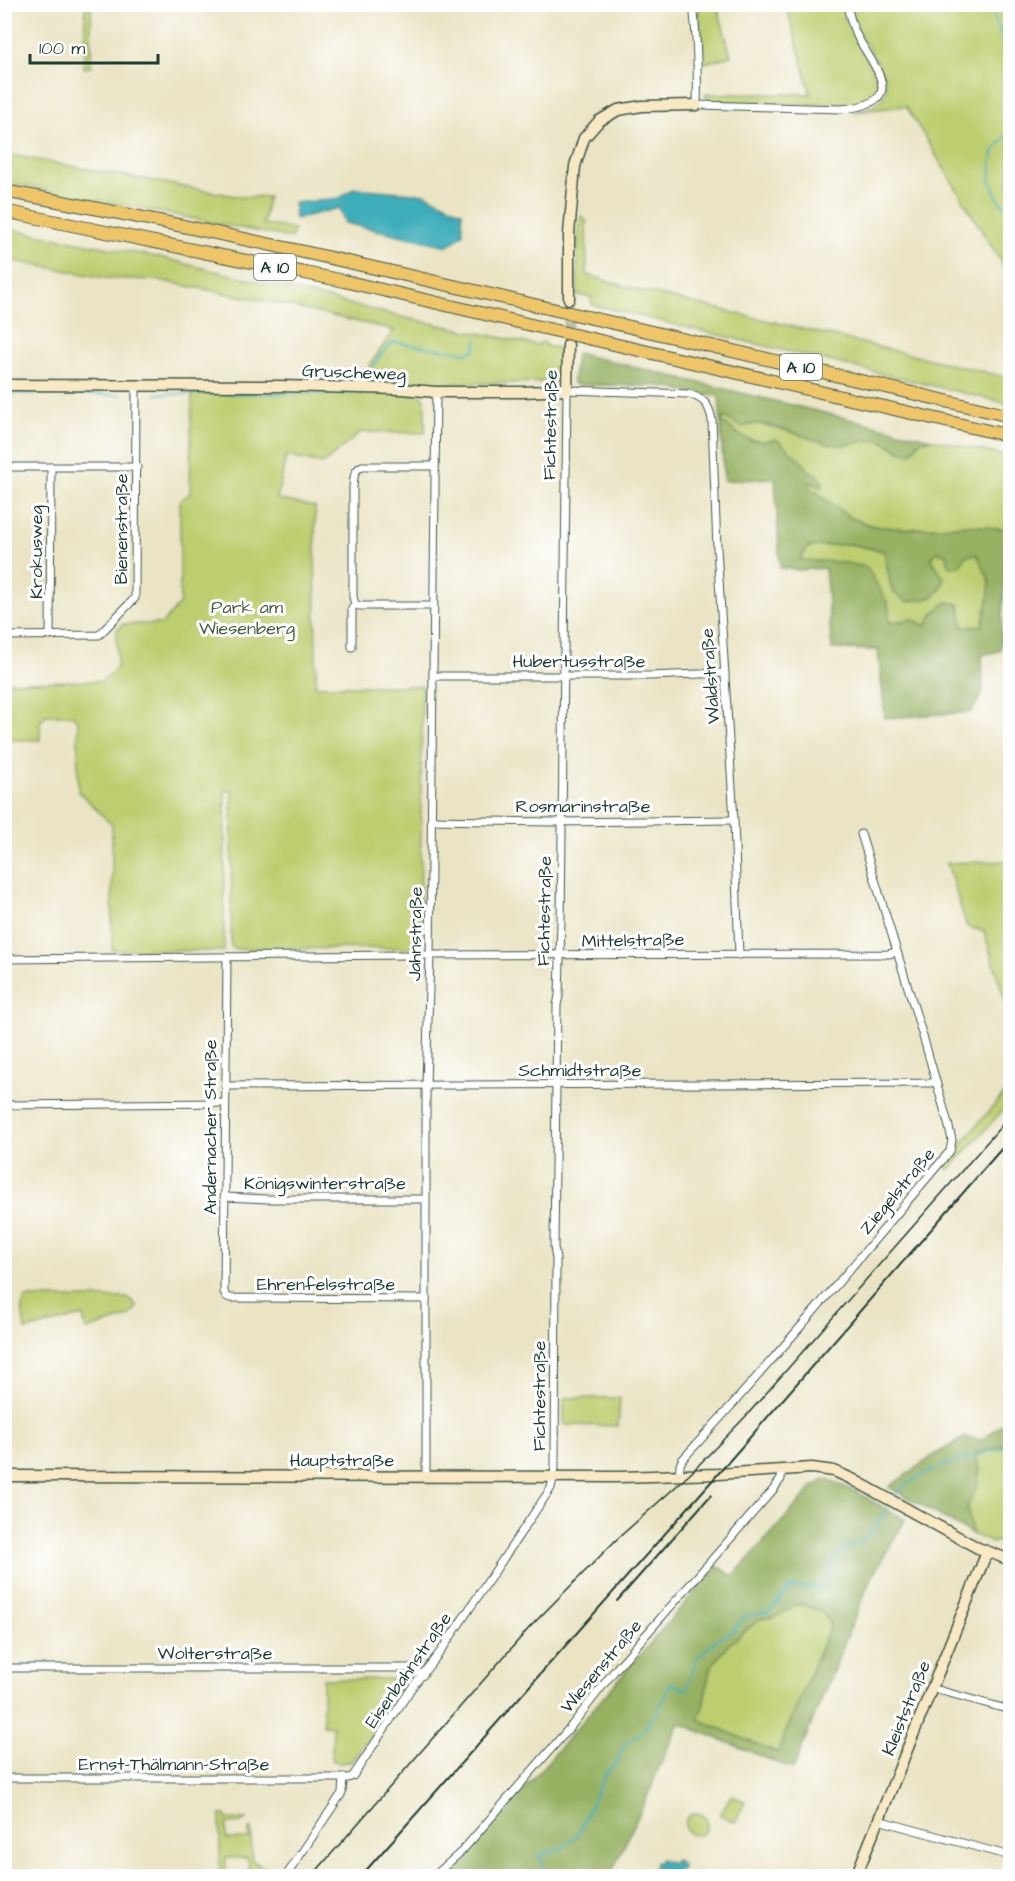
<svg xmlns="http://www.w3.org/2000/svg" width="1015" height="1881" viewBox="0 0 1015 1881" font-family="'Architects Daughter',sans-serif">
	<rect width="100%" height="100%" fill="#fff"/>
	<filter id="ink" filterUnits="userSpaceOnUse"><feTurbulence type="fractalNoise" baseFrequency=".0167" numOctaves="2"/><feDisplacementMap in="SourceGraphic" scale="12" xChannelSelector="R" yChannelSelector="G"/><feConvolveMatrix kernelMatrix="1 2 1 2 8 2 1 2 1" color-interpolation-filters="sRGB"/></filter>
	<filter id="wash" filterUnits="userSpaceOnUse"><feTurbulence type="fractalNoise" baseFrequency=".008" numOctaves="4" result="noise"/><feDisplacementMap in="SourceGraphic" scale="24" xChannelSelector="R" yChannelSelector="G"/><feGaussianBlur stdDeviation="1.35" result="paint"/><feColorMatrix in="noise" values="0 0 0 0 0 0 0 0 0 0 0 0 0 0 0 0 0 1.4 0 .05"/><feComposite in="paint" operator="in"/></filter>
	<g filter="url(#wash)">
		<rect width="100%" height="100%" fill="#eae4c4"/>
		<!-- green -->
		<g fill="#bdce70" stroke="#6e8652" stroke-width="1.5">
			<path d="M786 4 843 5 847 24 877 76 878 87 876 93 868 100 859 103 815 104 709 102 705 94H811Z"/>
			<path d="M85 5H91V67L84 68Z"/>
			<path d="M698 5H717L731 56 705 63Z"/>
			<path d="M850 5H1010V277L906 106 854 112C913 100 875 62 858 31 854 23 852 14 850 5Z"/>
			<path d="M5 154 241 197H268L263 224 294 229 291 238 5 182Z"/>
			<path d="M581 216 586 220 587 275 638 290 1010 378V404L592 305 591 297 577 295 578 236Z"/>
			<path d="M4 228 162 258 406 318 536 345 543 342 548 347 560 348 559 370 553 382 360 385 358 382 394 330 270 302 157 280 105 278 5 259Z"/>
			<path d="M192 391 421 395 425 399V433L361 432 323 464 286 456 277 499 315 507 316 686H422L420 948 234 949 231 946 232 791 225 790 224 951 112 950V825L78 791V721L72 715H46L40 722V740H5L4 682 102 681 117 668V630L123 624H162L180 603V501L190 493Z"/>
			<path d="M723 416 742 427 754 423 843 445 864 439 880 440 901 452 920 441 932 439 1010 457V530L970 525 908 529 873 526 851 518 809 487 808 482 818 475 809 471 803 463 762 442 744 438 722 422Z"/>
			<path d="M848 544 884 551 891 587 923 599 932 598 944 578 931 558 937 552 947 554 949 566 965 556 977 554 990 582 988 601 982 626 963 627 959 604 934 612 926 626 912 619 889 623 867 567 800 561 807 547Z"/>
			<path d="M1010 861V1018L984 931 967 927 947 863Z"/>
			<path d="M1010 1087V1102L949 1170 943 1165Z"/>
			<path d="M26 1298H127L133 1301 137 1307 130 1316 86 1330 83 1316 25 1330 22 1307Z"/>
			<path d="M564 1398H620L618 1426 564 1425Z"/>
			<path d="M1010 1439V1536L992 1543 972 1534 967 1507 977 1486 980 1469 975 1454 1002 1446Z"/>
			<path d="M799 1603C813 1608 826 1610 830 1626L777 1754 697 1719 703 1707 710 1668 727 1646 760 1619 778 1616Z"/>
			<path d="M323 1679H409L390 1709 351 1762 340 1763 332 1760 333 1726 323 1725Z"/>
			<path d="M731 1795 745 1802 735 1822 720 1815Z"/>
			<circle cx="696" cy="1824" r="11"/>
			<path d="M220 1815H226V1819H246L241 1823 226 1824V1839H249V1829H251L252 1860 275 1876H248L249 1862 246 1858H226L225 1876H220Z"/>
		</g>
		<!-- forest -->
		<g fill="#96b162" stroke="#5a774b" stroke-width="1.5" fill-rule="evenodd">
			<path d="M576 353 932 439 920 441 911 454C898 452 889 441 878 440 865 438 854 446 841 445 812 444 783 424 756 424 752 424 747 426 742 427L724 417 722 422C743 438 750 445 777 439L803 463 809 471 818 475 823 483 821 487 809 482V487L851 518 873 526 908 529 970 525 1010 530V552L1006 554 1000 651 982 655 983 692 971 712 885 718 878 650 832 649 825 568 799 570 780 568 775 478 724 481 719 396 700 395 662 386 578 385 573 383ZM848 544 884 551 891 587 896 594 907 602C926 598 940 601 944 578L931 558 937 552 947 554 949 567 960 566 965 556 977 554 990 582 988 601 982 626 963 627 959 604 947 602 934 612 926 626 912 619 890 623 888 604 867 567 841 562 800 560 808 547Z"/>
			<path d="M1010 1418V1439L1002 1446 975 1454 980 1469 977 1486 967 1507 972 1534 889 1487 936 1454 965 1437 982 1440Z"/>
			<path d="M825 1479 855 1491 905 1520 870 1580 793 1769 679 1723 657 1772 649 1793 610 1876H445L454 1870 717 1566 733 1576 812 1488ZM799 1604C813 1608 826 1610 830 1626L777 1753 698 1719 703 1707 710 1668 727 1646 760 1619 778 1616Z"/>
		</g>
		<!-- water -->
		<g fill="#3dadb9" stroke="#2e7576" stroke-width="1.5">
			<path d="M354 188 425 194 462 212 463 234 448 246 345 223 339 208 295 219 294 203 340 198Z"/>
			<path d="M661 1859 671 1863 677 1860 682 1865 681 1870 673 1873 677 1876H650L656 1862H659Z"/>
		</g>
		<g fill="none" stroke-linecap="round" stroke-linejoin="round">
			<!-- stream -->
			<g stroke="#3dadb9" stroke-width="2">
				<path d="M990 4 1010 61"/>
				<path d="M1010 132 993 152 990 179 998 199 1010 212"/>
				<path d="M366 381 379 357 393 342 467 353 475 350 477 340"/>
				<path d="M4 393 121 395"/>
				<path d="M155 394 353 393"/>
				<path d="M893 1498C912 1470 971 1457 1003 1448L1010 1443"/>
				<path d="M545 1876 546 1872 539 1855 560 1849 577 1836 604 1776 618 1761 623 1745 643 1731 663 1702 671 1683 686 1690 697 1658 720 1637 731 1633 745 1616 769 1612 791 1587 819 1588 830 1579C829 1549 849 1551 868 1535 877 1527 884 1513 890 1503"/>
			</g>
		</g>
	</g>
	<g filter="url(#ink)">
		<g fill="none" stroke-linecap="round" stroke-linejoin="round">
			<!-- secondary-tunnel -->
			<path stroke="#c1c3a7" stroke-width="10" stroke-dasharray="10 5" stroke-linecap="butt" d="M568 342 569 299"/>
			<defs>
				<g id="street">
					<path d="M693 4C697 38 698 71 697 105L842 109C908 103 877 72 857 36 852 26 849 15 847 4"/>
					<path d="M4 467H137"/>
					<path d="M433 606H359L355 604 353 597V488C354 478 353 471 362 466H435"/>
					<path d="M4 636 99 635 135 598 136 385"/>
					<path d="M50 636 51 467"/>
					<path d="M352 647V608L355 604"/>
					<path d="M433 676H648L725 673"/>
					<path d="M431 820 554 822 734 820"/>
					<path d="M227 957 224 1292 226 1296 230 1298 426 1299"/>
					<path d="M4 959 408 955 888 954 897 952"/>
					<path d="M225 1086 930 1083 936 1082"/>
					<path d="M4 1105 225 1103"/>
					<path d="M224 1197 267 1199H426"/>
					<path d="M679 1475 680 1465 682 1460C774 1360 862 1255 950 1151L952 1140 948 1123 925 1043 861 834"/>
					<path d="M426 1476V1086L430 956 436 392"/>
					<path d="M4 1668H410L423 1675"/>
					<path d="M931 1688 1010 1710"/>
					<path d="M4 1778H348L353 1776 413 1686 441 1651 551 1488 555 1468 556 1260 554 1247 557 1005 559 996 561 921 567 390 689 394C704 399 709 404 712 420L717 548 734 820 739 955"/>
					<path d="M878 1820 1010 1856"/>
					<path d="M286 1876 342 1793 343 1778"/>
					<path d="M434 1876 462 1851 572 1725 615 1670 773 1490 781 1479 782 1469"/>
				</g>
				<g id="secondary">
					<path d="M569 299V234L575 166 584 138 599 121 618 110 642 106 697 105"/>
					<path d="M4 385 280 386 402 389 436 392H523L567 390 568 345"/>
					<path d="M4 1476 620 1477 718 1474 812 1468 834 1471 852 1479 978 1548 1010 1560"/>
					<path d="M856 1876 987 1552"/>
				</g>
				<g id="highway">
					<path d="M4 191C185 224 365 265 543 307"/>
					<path d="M4 211 344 281 544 328"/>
					<path d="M592 318 1010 416"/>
					<path d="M592 339 1010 436"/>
				</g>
			</defs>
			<!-- street casing -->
			<use href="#street" stroke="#3d564a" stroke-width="9"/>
			<!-- secondary casing -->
			<use href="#secondary" stroke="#3d564a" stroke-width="13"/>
			<!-- highway casing -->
			<use href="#highway" stroke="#3d564a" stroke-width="14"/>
			<!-- street -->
			<use href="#street" stroke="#fff" stroke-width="7"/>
			<!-- secondary -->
			<use href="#secondary" stroke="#f8e8c3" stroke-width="10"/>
			<!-- highway -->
			<use href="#highway" stroke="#eec569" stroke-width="12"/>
			<!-- tram -->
			<path stroke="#1f3d34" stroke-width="1.5" d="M312 1876 530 1627 616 1540 690 1474 747 1415 1010 1116"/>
			<!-- rail -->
			<g stroke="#1f3d34" stroke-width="2">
				<path d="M617 1601 711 1495"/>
				<path d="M361 1876 718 1474 1010 1139"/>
			</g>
			<defs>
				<g id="highway-bridge">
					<path d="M543 307 592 318"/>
					<path d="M544 328 592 339"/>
				</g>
			</defs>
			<!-- highway-bridge casing -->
			<use href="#highway-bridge" stroke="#3d564a" stroke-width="14" stroke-linecap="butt"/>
			<!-- highway-bridge -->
			<use href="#highway-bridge" stroke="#eec569" stroke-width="12"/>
		</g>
	</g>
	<g text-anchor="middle" stroke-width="6" stroke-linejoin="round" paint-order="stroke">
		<!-- shield labels -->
		<g fill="#fff" stroke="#627771" stroke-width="1.5">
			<rect x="254" y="254" width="42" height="26" rx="4.5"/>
			<rect x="780" y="354" width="42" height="26" rx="4.5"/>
		</g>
		<g font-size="16" font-weight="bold" fill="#1f3d34">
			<text x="275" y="273">A 10</text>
			<text x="801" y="373">A 10</text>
		</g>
		<!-- street labels -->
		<g font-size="18" fill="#1f3d34" stroke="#fff">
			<text transform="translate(354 372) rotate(2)" y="6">Gruscheweg</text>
			<text transform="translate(550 425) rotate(-89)" y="6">Fichtestraße</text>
			<text transform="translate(121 529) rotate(-90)" y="6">Bienenstraße</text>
			<text transform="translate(36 552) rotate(-90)" y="6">Krokusweg</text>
			<text x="579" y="667">Hubertusstraße</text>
			<text transform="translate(710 676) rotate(-94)" y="6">Waldstraße</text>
			<text x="583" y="812">Rosmarinstraße</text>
			<text transform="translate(544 911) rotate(-89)" y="6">Fichtestraße</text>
			<text transform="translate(415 934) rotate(-89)" y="6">Jahnstraße</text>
			<text transform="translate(633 940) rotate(-1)" y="6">Mittelstraße</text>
			<text x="580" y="1076">Schmidtstraße</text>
			<text transform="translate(210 1127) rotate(-90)" y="6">Andernacher Straße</text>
			<text x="325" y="1189">Königswinterstraße</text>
			<text transform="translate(897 1191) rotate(-50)" y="6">Ziegelstraße</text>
			<text x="326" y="1290">Ehrenfelsstraße</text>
			<text transform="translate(539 1396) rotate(-90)" y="6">Fichtestraße</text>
			<text x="342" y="1466">Hauptstraße</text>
			<text x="215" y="1659">Wolterstraße</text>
			<text transform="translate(601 1666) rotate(-50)" y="6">Wiesenstraße</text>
			<text transform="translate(408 1670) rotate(-55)" y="6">Eisenbahnstraße</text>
			<text transform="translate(906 1708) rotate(-68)" y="6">Kleiststraße</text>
			<text x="174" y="1770">Ernst-Thälmann-Straße</text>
		</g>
		<!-- park labels -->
		<g font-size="18" fill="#466143" stroke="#fff">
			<text x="247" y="613">Park am<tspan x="247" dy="21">Wiesenberg</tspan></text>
		</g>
	</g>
	<!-- margin -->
	<rect width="1015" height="1881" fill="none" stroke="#fff" stroke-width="24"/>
	<!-- scale -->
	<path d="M30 54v9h128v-9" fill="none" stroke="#1f3d34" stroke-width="3"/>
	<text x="39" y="54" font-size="18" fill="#1f3d34" stroke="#ffffff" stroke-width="4.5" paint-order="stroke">100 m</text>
</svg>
